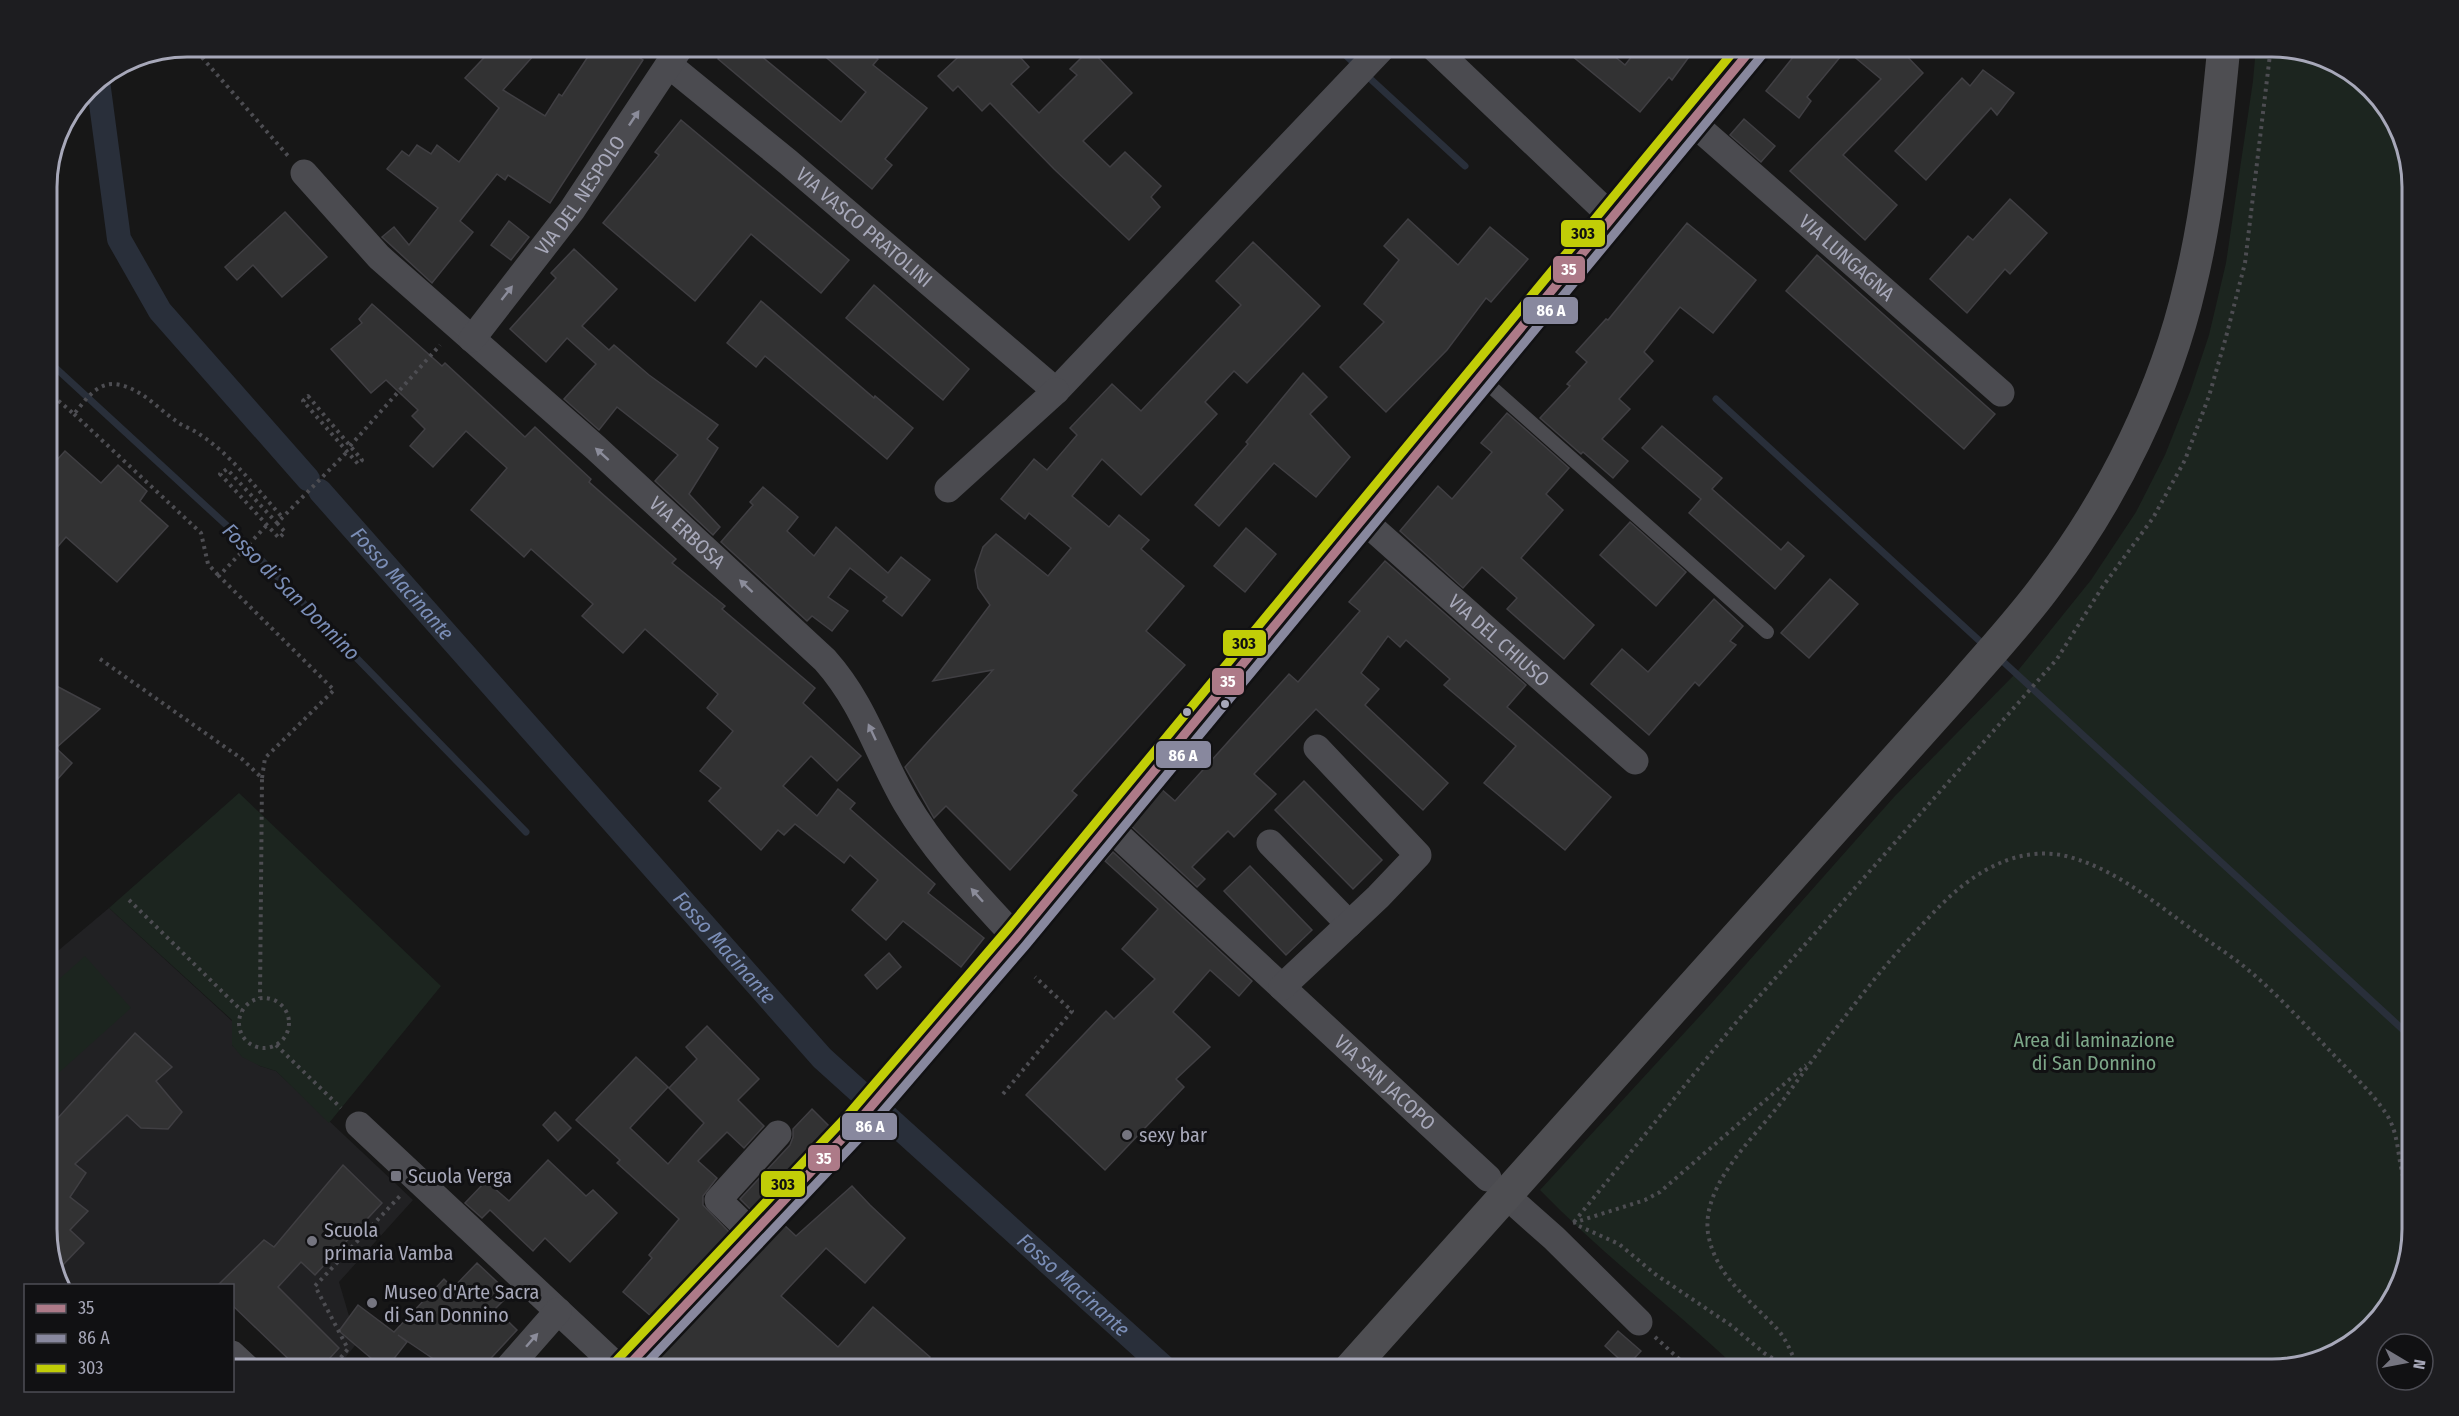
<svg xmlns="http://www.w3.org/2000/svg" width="2459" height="1416" viewBox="0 0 2459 1416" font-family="'Fira Sans Condensed',sans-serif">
	<rect width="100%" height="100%" fill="#171717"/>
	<!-- built -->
	<path fill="#212123" d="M109 908 232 1021V1045L260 1066 276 1071 413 1200 339 1282 357 1343 336 1369H308L232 1286 63 1285 47 1238V960Z"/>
	<!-- green -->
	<g fill="#1c251f">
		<path d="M2256 47H2272L2342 65 2393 117 2412 178V1229L2394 1299 2342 1350 2272 1369H1738C1673 1308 1602 1254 1540 1190L1709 1006 1894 797 2016 673 2091 580 2136 512 2165 455 2190 392 2209 335 2226 263 2253 81Z"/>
		<path d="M239 793 441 986 329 1123 276 1071 260 1066 242 1057 232 1045V1020L109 908Z"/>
		<path d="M85 956 131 1008 53 1078 47 1072V990Z"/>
	</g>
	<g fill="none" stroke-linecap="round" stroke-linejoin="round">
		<!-- stream -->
		<g stroke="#292f3a" stroke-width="7">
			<path d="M1336 46 1356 65"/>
			<path d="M1364 73 1465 166"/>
			<path d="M47 360 236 534 526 832"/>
			<path d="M1716 399 1984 645"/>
			<path d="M1997 656 2412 1038"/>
		</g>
		<!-- canal -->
		<g stroke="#292f3a" stroke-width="24">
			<path d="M98 81 119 239 160 311 308 479"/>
			<path id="s1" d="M320 491 822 1058 1166 1369"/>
		</g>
	</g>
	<!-- building -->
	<g fill="#323233" stroke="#403f43" stroke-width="1.5">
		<path d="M495 46H542L503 90 545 116 559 94 562 96 595 46H622L643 60 550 203 508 175 505 180 497 174 460 221 473 232 432 283 382 237 394 227 409 245 438 208 387 169 402 151 409 156 417 145 431 154 437 145 459 162 499 108 465 78Z"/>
		<path d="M729 46H767L760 55 841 122 866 92 813 46H863L878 59 873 65 927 108 885 159 892 165 872 189 718 59Z"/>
		<path d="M970 46H1010L1029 67 1011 84 1039 113 1077 75 1070 69 1090 49 1132 93 1083 141 1110 167 1125 152 1161 186 1151 197 1160 207 1129 240 1054 169 990 103 982 111 958 86 953 91 938 76Z"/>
		<path d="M1560 46H1602L1625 65 1640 46H1697L1672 80 1669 77 1640 112Z"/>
		<path d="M1802 46H1897L1923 73 1843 155 1897 205 1865 240 1790 171 1881 79 1846 50 1807 97 1811 101 1799 118 1766 91Z"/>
		<path d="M1983 70 2014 93 1997 115 1991 108 1926 180 1895 151 1962 78 1970 86Z"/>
		<path d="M1744 119 1775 146 1761 162 1730 135Z"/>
		<path d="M681 120 849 260 821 293 751 234 695 301 603 223 659 155 655 152Z"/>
		<path d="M2010 199 2047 233 2010 274 2005 269 1967 313 1930 279 1968 236 1973 240Z"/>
		<path d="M285 212 327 257 282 297 253 265 237 280 225 267Z"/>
		<path d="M1408 219 1458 265 1490 227 1528 259 1491 302 1486 298 1447 350 1386 412 1340 367 1384 322 1364 304 1399 260 1384 246Z"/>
		<path d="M509 221 529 237 511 260 491 245Z"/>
		<path d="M1687 223 1756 280 1713 333 1680 307 1644 352 1653 361 1619 399 1630 409 1602 439 1628 461 1613 478 1583 452 1581 454 1540 418 1570 386 1567 384 1587 362 1576 352 1606 319 1608 320Z"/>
		<path d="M1253 242 1320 306 1247 383 1234 371 1205 402 1217 414 1141 495 1102 459 1072 496 1109 527 1119 515 1149 540 1141 549 1184 586 1146 631 1185 665 1072 791 1077 795 1010 870 946 806 934 818 905 767 993 670 933 681 990 605 978 588 975 570 983 547 996 534 1048 576 1071 548 1029 513 1025 519 1001 499 1034 459 1047 470 1077 435 1070 428 1112 384 1141 411 1241 305 1216 281Z"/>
		<path d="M574 249 617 289 582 326 609 350 614 345 649 375 718 425 707 439 718 448 689 494 720 527 713 535 655 481 678 455 617 407 599 430 564 399 596 364 567 338 546 362 510 329 556 278 551 273Z"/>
		<path d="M1817 255 1995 414 1964 449 1786 291Z"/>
		<path d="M874 285 969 369 943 400 846 318Z"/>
		<path d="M761 301 874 398 875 396 913 428 887 459 765 356 756 367 727 343Z"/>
		<path d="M372 304 442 366 445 363 525 437 535 427 591 479 589 482 676 559 672 563 725 606 722 609 815 688 803 703 861 756 837 781 811 756 783 786 817 816 838 789 855 803 850 809 935 884 928 893 984 938 961 967 903 921 886 940 852 910 878 880 850 855 844 863 795 824 784 835 778 830 761 850 709 801 721 788 700 771 733 731 707 708 718 694 645 629 623 653 582 616 593 604 531 549 524 557 471 510 507 468 466 431 433 467 410 446 425 429 412 416 418 410 386 380 371 393 331 349 362 323 359 319Z"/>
		<path d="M1303 373 1327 397 1310 414 1350 457 1316 497 1274 463 1219 526 1195 505 1248 444 1246 442Z"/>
		<path d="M1507 413 1569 468 1546 494 1563 510 1521 558 1594 625 1564 659 1507 609 1517 598 1482 567 1463 588 1400 531 1438 486 1452 499 1492 452 1481 443Z"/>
		<path d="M1662 426 1722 478 1712 489 1781 550 1788 542 1804 556 1775 589 1689 513 1701 499 1642 448Z"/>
		<path d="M65 451 101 483 118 465 147 491 140 501 168 526 117 582 66 537 47 559V471Z"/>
		<path d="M763 487 798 517 787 531 814 556 836 527 888 573 901 557 930 580 902 616 883 601 887 597 850 568 828 597 848 611 832 631 812 616 807 621 721 542 753 505 750 502Z"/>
		<path d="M1630 522 1686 572 1656 606 1600 555Z"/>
		<path d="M1246 528 1276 554 1245 592 1214 566Z"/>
		<path d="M1385 561 1526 685 1507 707 1611 797 1565 850 1484 783 1516 746 1444 685 1450 679 1406 640 1400 647 1388 636 1361 673 1379 689 1365 705 1448 783 1423 810 1316 709 1254 774 1276 794 1234 837 1228 831 1192 867 1205 879 1197 887 1130 825 1160 788 1175 801 1289 674 1298 682 1360 611 1349 602Z"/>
		<path d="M1830 579 1858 604 1809 658 1781 633Z"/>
		<path d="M1714 599 1743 626 1730 641 1736 645 1699 686 1695 682 1649 735 1591 684 1622 649 1648 672Z"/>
		<path d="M47 681 100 709 56 748 72 763 47 791Z"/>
		<path d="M1304 781 1382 860 1353 889 1275 810Z"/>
		<path d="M1113 852 1252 981 1239 996 1210 970 1173 1012 1210 1047 1176 1079 1184 1087 1105 1170 1026 1095 1106 1011 1114 1019 1155 979 1122 949 1158 909 1105 861Z"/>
		<path d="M1250 866 1312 930 1286 955 1224 891Z"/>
		<path d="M889 953 901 967 877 989 865 975Z"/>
		<path d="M707 1026 759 1079 738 1100 764 1126 744 1148 727 1132 698 1161 717 1178 703 1196V1205L731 1234 652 1317 623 1292 652 1258 649 1255 679 1219 617 1163 620 1160 576 1120 636 1057 668 1087 630 1128 668 1164 704 1123 669 1088 697 1059 686 1047Z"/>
		<path d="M135 1033 172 1067 156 1081 182 1112 168 1129 141 1128 127 1115 75 1164 86 1173 70 1197 88 1211 70 1230 84 1243 58 1270 47 1238V1130Z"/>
		<path d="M812 1109 831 1128 752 1211 740 1199 790 1145 793 1137V1129Z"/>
		<path d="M555 1112 571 1128 558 1141 543 1125Z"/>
		<path d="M548 1160 586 1196 593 1190 617 1213 570 1262 545 1238 533 1251 490 1210 482 1218 465 1203 486 1181 509 1201Z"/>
		<path d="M343 1165 382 1203 315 1275 301 1262 278 1287 339 1348 319 1370H300L232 1305V1286H217L264 1240 274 1247Z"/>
		<path d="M852 1186 870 1205 905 1238 865 1283 826 1248 781 1296 838 1347 873 1307 930 1357 919 1370H646L783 1224 796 1236Z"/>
		<path d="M477 1263 510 1294 495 1309 517 1330 480 1370H450L398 1335 407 1342 385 1370 339 1331 358 1305 394 1332 444 1279 453 1288Z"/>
		<path d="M1618 1331 1641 1351 1627 1366 1605 1346Z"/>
	</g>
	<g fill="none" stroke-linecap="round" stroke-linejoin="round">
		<!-- path -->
		<g stroke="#4d4d52" stroke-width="4" stroke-dasharray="3 4.5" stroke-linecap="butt">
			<path d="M192 46 289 157"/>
			<path d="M47 391 74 414C84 402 95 384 113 384 138 385 157 408 176 421 182 426 190 428 196 432 230 453 256 488 282 517"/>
			<path d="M308 396 362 460 358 464 303 401Z"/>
			<path d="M74 414 201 533 208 564 219 576"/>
			<path d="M350 446 440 345"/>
			<path d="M277 523 285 532 279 538 220 474 227 469 277 523 347 452"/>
			<path d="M100 659 242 759 262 778 260 998"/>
			<path d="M262 778 265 758 334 690 219 576 267 525"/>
			<path d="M129 900 242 1011"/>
			<circle cx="264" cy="1023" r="25"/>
			<path d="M276 1045 341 1108"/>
			<path d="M1003 1094 1072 1011 1035 977"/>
			<path d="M1574 1222 1733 1026 2057 659 2103 586 2153 518 2185 460 2209 396 2226 337 2245 263 2271 46"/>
			<path d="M1573 1223 1645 1200 1660 1192 1806 1065"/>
			<path d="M1579 1226 1619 1244 1655 1274 1732 1326 1764 1353 1790 1369"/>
			<path d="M1655 1337 1690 1369"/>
			<path d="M331 1369 348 1349 315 1286 400 1196"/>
			<path d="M1798 1369C1793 1356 1788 1343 1779 1331 1752 1301 1715 1277 1708 1233 1701 1181 1762 1131 1789 1092 1828 1039 1866 986 1911 937 1937 908 1963 879 2000 863 2020 854 2045 851 2066 856 2116 869 2152 901 2193 930 2213 945 2234 957 2253 974 2281 998 2306 1026 2331 1052 2349 1071 2370 1090 2385 1112 2399 1132 2397 1154 2403 1176 2405 1186 2409 1196 2412 1205"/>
		</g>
		<!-- lane -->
		<path stroke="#4b4b50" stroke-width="14" d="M1480 377 1767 632"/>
		<!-- street -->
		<g stroke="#4b4b50" stroke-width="27">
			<path d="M1432 46 1612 217"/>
			<path id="s2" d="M669 65 788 162 1056 391 1384 46"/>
			<path id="s3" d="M1692 122 2001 393"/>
			<path id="s4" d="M304 173 379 257 596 448 825 660C865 705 877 753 906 803 936 854 977 895 1016 938"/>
			<path id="s5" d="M472 339 572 210 681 46"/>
			<path d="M948 489 1056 391"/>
			<path id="s6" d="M1362 519 1635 761"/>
			<path id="s7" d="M1109 827 1488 1178"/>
			<path d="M1270 843 1349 924"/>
			<path d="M1282 987 1378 897 1418 855 1317 748"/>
			<path d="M359 1125 620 1369"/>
			<path d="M1519 1207 1554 1238 1639 1322"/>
			<path d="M752 1233 718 1200 778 1134"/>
			<path d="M232 1354 248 1369"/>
			<path d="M507 1369 558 1311"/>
			<path d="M625 1369 856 1124 1016 938 1754 46"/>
		</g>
		<!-- primary -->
		<path stroke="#4e4e52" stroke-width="33" d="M1350 1369 1960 688C1990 653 2021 620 2048 583 2113 498 2166 389 2190 285 2209 207 2216 127 2224 46"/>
		<defs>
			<path id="bus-1" d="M625 1369 856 1124 1016 938 1754 46"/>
			<path id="bus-2" d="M641 1369 865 1132 1025 946 1763 54"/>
			<path id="bus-3" d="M616 1361 847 1116 1007 930 1738 46"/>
		</defs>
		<!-- bus-1 casing -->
		<use href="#bus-1" stroke="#111113" stroke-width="14"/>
		<!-- bus-2 casing -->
		<use href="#bus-2" stroke="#111113" stroke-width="14"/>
		<!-- bus-3 casing -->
		<use href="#bus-3" stroke="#111113" stroke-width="14"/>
		<!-- bus-1 -->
		<use href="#bus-1" stroke="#ad7a88" stroke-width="9"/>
		<!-- bus-2 -->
		<use href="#bus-2" stroke="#88889e" stroke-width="9"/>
		<!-- bus-3 -->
		<use href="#bus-3" stroke="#c1cd07" stroke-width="9"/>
	</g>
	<!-- one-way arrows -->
	<defs><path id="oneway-solid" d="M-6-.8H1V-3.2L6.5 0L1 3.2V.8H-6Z" transform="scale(1.5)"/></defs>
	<g fill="#8b8c9a">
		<use href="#oneway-solid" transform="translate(634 118) rotate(-56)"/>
		<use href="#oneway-solid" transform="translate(507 293) rotate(-52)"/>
		<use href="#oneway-solid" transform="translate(602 454) rotate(-138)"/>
		<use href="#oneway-solid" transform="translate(746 586) rotate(-137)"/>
		<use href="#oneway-solid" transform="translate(872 732) rotate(-115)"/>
		<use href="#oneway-solid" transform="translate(977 895) rotate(-132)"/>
		<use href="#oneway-solid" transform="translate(532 1340) rotate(-49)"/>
	</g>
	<!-- markers -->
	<g fill="#a7a8b9" stroke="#111113" stroke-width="2">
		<circle cx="1225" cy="704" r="5"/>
		<circle cx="1187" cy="712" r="5"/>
	</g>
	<g fill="#757580" stroke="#111113" stroke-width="2">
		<circle cx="1127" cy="1135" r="6"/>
		<rect x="390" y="1170" width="12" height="12" rx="3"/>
		<circle cx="312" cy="1241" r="6"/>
		<circle cx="372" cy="1303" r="6"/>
	</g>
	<g text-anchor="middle" stroke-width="6" stroke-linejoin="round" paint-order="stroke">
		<!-- street labels -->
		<g font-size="20" fill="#a7a8b9" stroke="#111113">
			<text dy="7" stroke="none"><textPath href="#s5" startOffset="180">VIA DEL NESPOLO</textPath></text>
			<text dy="7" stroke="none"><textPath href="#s2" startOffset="254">VIA VASCO PRATOLINI</textPath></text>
			<text dy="7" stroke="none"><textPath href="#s3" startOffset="206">VIA LUNGAGNA</textPath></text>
			<text dy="7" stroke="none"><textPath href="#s4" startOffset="526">VIA ERBOSA</textPath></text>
			<text dy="7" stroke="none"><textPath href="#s6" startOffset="183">VIA DEL CHIUSO</textPath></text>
			<text dy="7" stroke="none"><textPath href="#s7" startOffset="376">VIA SAN JACOPO</textPath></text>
		</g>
		<!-- park labels -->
		<g font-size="20" fill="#7ca688" stroke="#111113">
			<text x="2094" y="1047">Area di laminazione<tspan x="2094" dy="23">di San Donnino</tspan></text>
		</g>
		<!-- poi labels -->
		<g font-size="20" fill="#a7a8b9" stroke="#111113" text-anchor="start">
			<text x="1139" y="1142">sexy bar</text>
			<text x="408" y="1183">Scuola Verga</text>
			<text x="324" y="1237">Scuola<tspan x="324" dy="23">primaria Vamba</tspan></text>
			<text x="384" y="1299">Museo d'Arte Sacra<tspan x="384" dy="23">di San Donnino</tspan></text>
		</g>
		<!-- water labels -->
		<g font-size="21" font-style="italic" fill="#7b8eb7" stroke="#111113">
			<text dy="7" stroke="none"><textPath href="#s1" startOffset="124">Fosso Macinante</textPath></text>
			<text transform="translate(291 592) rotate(45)" y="7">Fosso di San Donnino</text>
			<text dy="7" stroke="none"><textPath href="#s1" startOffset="610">Fosso Macinante</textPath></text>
			<text dy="7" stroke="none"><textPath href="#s1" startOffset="1096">Fosso Macinante</textPath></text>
		</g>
	</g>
	<!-- crop -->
	<path d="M0 0H2459V1416H0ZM187 57H2272A130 130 0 0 1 2402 187V1229A130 130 0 0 1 2272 1359H187A130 130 0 0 1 57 1229V187A130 130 0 0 1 187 57Z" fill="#1d1d20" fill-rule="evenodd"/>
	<path fill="none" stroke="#a7a8b9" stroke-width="3" d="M187 57H2272A130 130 0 0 1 2402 187V1229A130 130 0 0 1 2272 1359H187A130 130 0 0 1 57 1229V187A130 130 0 0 1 187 57Z"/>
	<g stroke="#111113" stroke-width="2">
		<rect x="1560" y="219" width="46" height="29" rx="6" fill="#c1cd07"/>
		<rect x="1552" y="255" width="34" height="29" rx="6" fill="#ad7a88"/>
		<rect x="1522" y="296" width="57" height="29" rx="6" fill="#88889e"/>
		<rect x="1222" y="629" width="45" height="28" rx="6" fill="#c1cd07"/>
		<rect x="1211" y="667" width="34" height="29" rx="6" fill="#ad7a88"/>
		<rect x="1155" y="740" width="57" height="29" rx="6" fill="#88889e"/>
		<rect x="841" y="1112" width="57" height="29" rx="6" fill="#88889e"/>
		<rect x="807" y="1144" width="34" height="28" rx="6" fill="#ad7a88"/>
		<rect x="760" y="1170" width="46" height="28" rx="6" fill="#c1cd07"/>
	</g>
	<g font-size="16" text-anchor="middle" font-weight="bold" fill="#fff">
		<text x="1569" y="275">35</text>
		<text x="1551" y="316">86 A</text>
		<text x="1228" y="687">35</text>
		<text x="1183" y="761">86 A</text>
		<text x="870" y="1132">86 A</text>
		<text x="824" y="1164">35</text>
	</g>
	<g font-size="16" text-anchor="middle" font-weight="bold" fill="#111">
		<text x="1583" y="239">303</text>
		<text x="1244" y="649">303</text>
		<text x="783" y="1190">303</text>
	</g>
	<!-- legend -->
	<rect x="24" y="1284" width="210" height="108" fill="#111113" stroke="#4d4d55" stroke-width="1.5"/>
	<rect x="36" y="1304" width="30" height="9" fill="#ad7a88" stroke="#4d4d55" stroke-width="1.5"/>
	<text x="78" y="1314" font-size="18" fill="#a7a8b9">35</text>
	<rect x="36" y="1334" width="30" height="9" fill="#88889e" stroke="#4d4d55" stroke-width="1.5"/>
	<text x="78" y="1344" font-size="18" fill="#a7a8b9">86 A</text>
	<rect x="36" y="1364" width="30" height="9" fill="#c1cd07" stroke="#4d4d55" stroke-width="1.5"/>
	<text x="78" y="1374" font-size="18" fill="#a7a8b9">303</text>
	<!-- north arrow -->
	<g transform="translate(2405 1362) rotate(100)"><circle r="28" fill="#111113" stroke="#4d4d55" stroke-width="1.5"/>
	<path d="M0-4.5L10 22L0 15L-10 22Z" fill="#757580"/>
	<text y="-9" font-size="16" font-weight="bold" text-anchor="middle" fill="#a7a8b9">N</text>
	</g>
</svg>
